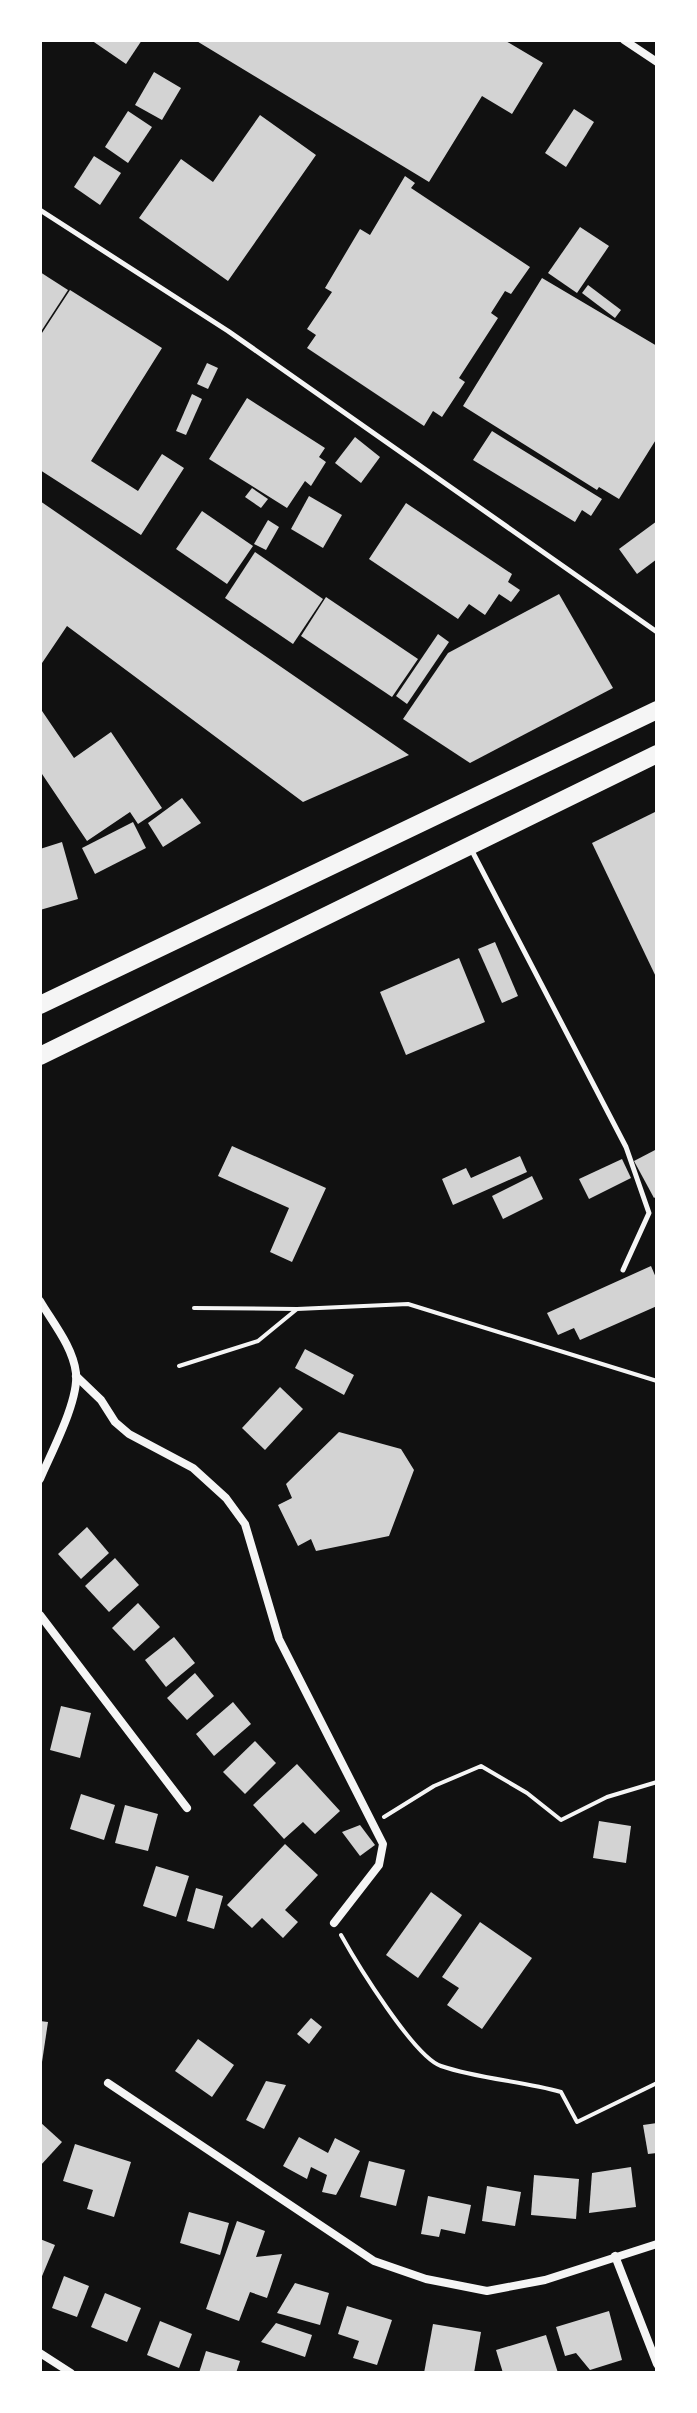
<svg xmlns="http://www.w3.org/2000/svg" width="697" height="2413" viewBox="0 0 697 2413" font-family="Cabin,sans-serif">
	<rect width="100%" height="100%" fill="#111"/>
	<!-- building -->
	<g fill="#d3d3d3">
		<path d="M91 40H142L126 64Z"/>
		<path d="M195 40H504L543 63 512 114 482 96 429 182Z"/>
		<path d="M154 72 181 88 162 120 135 105Z"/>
		<path d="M574 109 594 122 566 167 545 153Z"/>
		<path d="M128 111 152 127 128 163 105 147Z"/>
		<path d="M260 115 316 155 228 281 139 218 181 159 213 182Z"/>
		<path d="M94 156 121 173 100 205 74 187Z"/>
		<path d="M405 176 415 183 411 188 530 267 511 294 505 291 491 313 498 318 459 378 465 382 442 417 433 411 424 426 307 348 316 335 307 329 332 292 325 288 360 229 370 235Z"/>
		<path d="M580 227 609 246 577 293 548 273Z"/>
		<path d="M40 272 68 290 40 333Z"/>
		<path d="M542 278 657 346V438L619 499 599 487 597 490 463 406Z"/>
		<path d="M588 285 621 310 615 318 582 293Z"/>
		<path d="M70 290 162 348 91 461 138 491 162 454 184 468 141 535 40 470V336Z"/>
		<path d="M207 363 218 368 208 389 197 384Z"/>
		<path d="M192 394 202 399 186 435 176 431Z"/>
		<path d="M247 398 325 448 319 457 326 462 311 486 305 481 287 508 209 459Z"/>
		<path d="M492 431 602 499 591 516 582 510 575 522 473 460Z"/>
		<path d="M355 437 380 457 361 483 335 463Z"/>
		<path d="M252 488 268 499 261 508 245 497Z"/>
		<path d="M309 496 342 515 323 548 291 529Z"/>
		<path d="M40 501 409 755 303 802 67 626 40 666Z"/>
		<path d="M406 503 512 574 508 582 520 590 511 602 499 594 485 615 469 604 458 619 369 559Z"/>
		<path d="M202 511 253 546 227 584 176 549Z"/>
		<path d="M268 520 279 527 266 550 254 544Z"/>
		<path d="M657 521V559L637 574 619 549Z"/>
		<path d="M255 552 323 599 293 644 225 598Z"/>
		<path d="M559 594 613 688 470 763 403 719 448 653Z"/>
		<path d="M326 597 418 659 392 697 301 636Z"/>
		<path d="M438 634 449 642 407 704 396 696Z"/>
		<path d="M40 708 74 758 111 732 162 808 138 824 130 812 87 841 40 771Z"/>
		<path d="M182 798 201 823 163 847 148 823Z"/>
		<path d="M657 811V979L592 843Z"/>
		<path d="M133 822 146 848 95 874 82 848Z"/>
		<path d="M62 842 78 899 40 910V849Z"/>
		<path d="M495 942 518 996 502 1003 478 949Z"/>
		<path d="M459 958 485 1022 406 1055 380 992Z"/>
		<path d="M232 1146 326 1188 292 1262 270 1252 289 1208 218 1176Z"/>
		<path d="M657 1149V1196L654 1198 634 1161Z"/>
		<path d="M520 1156 527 1172 453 1205 442 1179 466 1168 471 1178Z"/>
		<path d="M622 1159 631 1178 589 1199 579 1179Z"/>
		<path d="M532 1176 543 1199 503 1219 492 1196Z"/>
		<path d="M651 1266 657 1280V1306L580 1340 574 1328 558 1335 547 1313Z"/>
		<path d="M305 1349 354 1375 344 1395 295 1368Z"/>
		<path d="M280 1387 303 1409 265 1450 242 1428Z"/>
		<path d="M339 1432 401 1449 414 1470 389 1536 316 1551 311 1539 298 1546 278 1505 292 1498 286 1484Z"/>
		<path d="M87 1527 109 1553 81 1579 58 1554Z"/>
		<path d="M115 1558 139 1585 109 1612 85 1586Z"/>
		<path d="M138 1603 160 1627 134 1651 112 1628Z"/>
		<path d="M174 1637 195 1663 166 1687 145 1660Z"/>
		<path d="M195 1673 214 1696 187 1720 167 1698Z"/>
		<path d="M233 1702 251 1724 214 1756 196 1734Z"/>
		<path d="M61 1706 91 1713 80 1758 50 1750Z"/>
		<path d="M255 1741 276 1763 245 1794 223 1772Z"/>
		<path d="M297 1764 340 1811 315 1834 303 1822 284 1839 253 1805Z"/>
		<path d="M81 1794 115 1805 104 1840 70 1829Z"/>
		<path d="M125 1805 158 1814 148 1851 115 1843Z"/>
		<path d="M599 1821 631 1826 626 1863 593 1858Z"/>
		<path d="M360 1825 375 1845 360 1856 342 1832Z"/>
		<path d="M285 1844 318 1875 285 1910 298 1922 283 1938 262 1918 252 1928 227 1905Z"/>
		<path d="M156 1866 189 1876 176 1917 143 1906Z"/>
		<path d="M196 1888 223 1896 214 1929 187 1921Z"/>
		<path d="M431 1892 462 1915 418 1978 386 1955Z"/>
		<path d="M480 1922 532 1958 482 2029 447 2005 459 1988 442 1977Z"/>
		<path d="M311 2018 322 2027 309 2044 297 2034Z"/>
		<path d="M40 2021 48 2022 42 2062H40Z"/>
		<path d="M198 2039 234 2065 212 2097 175 2071Z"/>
		<path d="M266 2081 286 2085 264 2129 246 2120Z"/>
		<path d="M40 2122 62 2142 40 2166Z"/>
		<path d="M657 2123V2153L648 2154 643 2125Z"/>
		<path d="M299 2137 328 2153 335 2138 360 2151 336 2195 322 2192 327 2175 311 2167 307 2179 283 2166Z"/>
		<path d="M75 2144 131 2162 114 2217 87 2209 93 2190 63 2181Z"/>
		<path d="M369 2161 405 2170 396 2206 360 2197Z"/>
		<path d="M631 2167 636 2207 589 2213 592 2173Z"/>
		<path d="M534 2175 579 2179 576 2219 531 2215Z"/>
		<path d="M487 2186 521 2192 515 2226 482 2221Z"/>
		<path d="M428 2196 471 2205 465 2234 441 2229 439 2237 421 2234Z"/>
		<path d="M189 2212 229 2223 220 2255 180 2243Z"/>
		<path d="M237 2221 265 2231 256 2257 282 2254 267 2298 250 2292 239 2321 206 2309Z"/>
		<path d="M40 2239 55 2245 40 2281Z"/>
		<path d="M64 2276 89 2286 77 2317 52 2308Z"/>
		<path d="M295 2283 329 2293 320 2325 277 2313Z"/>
		<path d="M105 2293 141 2308 127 2342 91 2327Z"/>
		<path d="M347 2306 392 2320 377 2365 353 2358 359 2341 338 2334Z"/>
		<path d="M609 2311 622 2360 590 2370 576 2353 565 2356 556 2327Z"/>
		<path d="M160 2321 192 2334 179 2368 147 2355Z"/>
		<path d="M276 2323 312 2335 305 2357 261 2342Z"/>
		<path d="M433 2324 481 2332 474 2373H424Z"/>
		<path d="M546 2335 558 2373H503L496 2350Z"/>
		<path d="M206 2351 240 2361 236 2373H199Z"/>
	</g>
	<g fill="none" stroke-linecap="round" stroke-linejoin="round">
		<!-- path -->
		<g stroke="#f5f5f5" stroke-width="4">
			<path d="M194 1308 297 1309 408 1304 657 1381"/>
			<path d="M179 1366 258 1341 297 1309"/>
			<path d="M384 1817 434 1786 481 1766 527 1793 561 1820 607 1797 657 1782"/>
			<path d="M341 1935C356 1962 414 2057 441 2066 479 2079 522 2081 561 2092L577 2122 657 2083"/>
		</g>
		<!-- service -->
		<g stroke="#f5f5f5" stroke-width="5">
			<path d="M40 210 228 331 657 632"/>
			<path d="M471 849 626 1147 649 1213 623 1270"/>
		</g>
		<!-- minor -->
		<g stroke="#f5f5f5" stroke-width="8">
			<path d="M624 40 657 62"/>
			<path d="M40 1301C53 1323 73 1347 76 1373 79 1401 51 1453 40 1479"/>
			<path d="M76 1376 101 1400 115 1422 129 1434 193 1468 226 1498 245 1524 279 1639 383 1844 379 1865 334 1923"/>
			<path d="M40 1615 187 1808"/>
			<path d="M108 2083 374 2261 426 2279 487 2291 545 2280 657 2244"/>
			<path d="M615 2256 657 2364"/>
			<path d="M40 2353 71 2373"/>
		</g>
		<!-- trunk -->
		<g stroke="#f5f5f5" stroke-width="18">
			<path d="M40 1005 657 710"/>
			<path d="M40 1056 657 754"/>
		</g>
	</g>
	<!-- border -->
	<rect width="697" height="2413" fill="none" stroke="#ffffff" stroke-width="84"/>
</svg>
